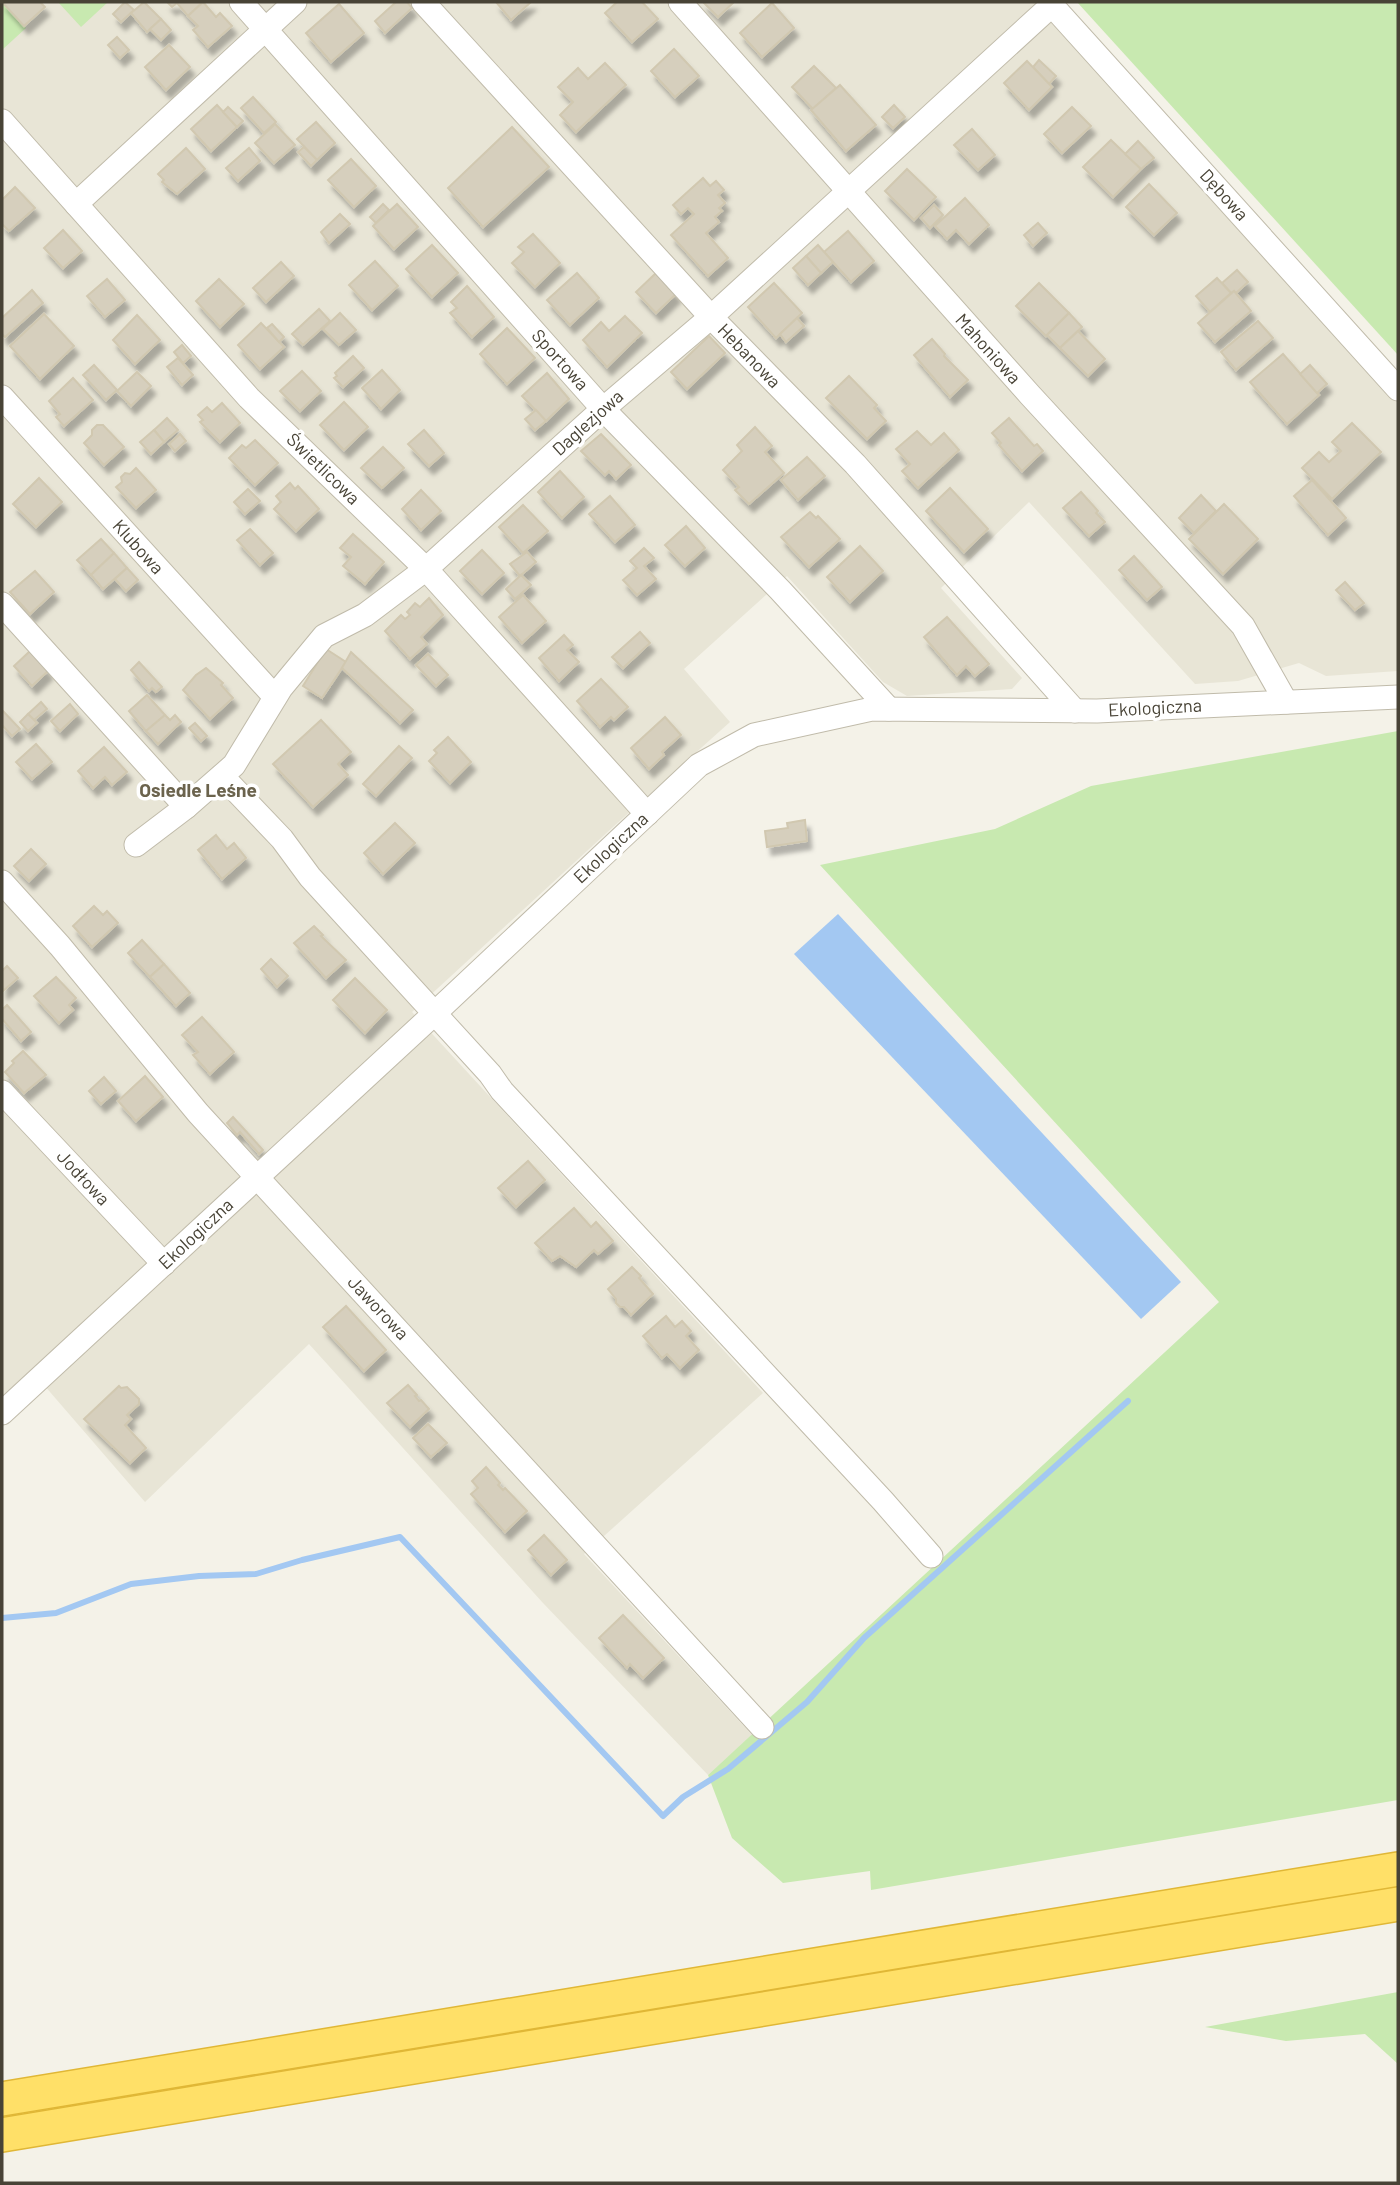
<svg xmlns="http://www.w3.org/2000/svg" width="1400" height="2185" viewBox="0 0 1400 2185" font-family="Barlow,sans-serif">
	<defs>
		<filter id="shadow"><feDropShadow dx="4.5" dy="8" stdDeviation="2" flood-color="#0004"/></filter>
	</defs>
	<rect width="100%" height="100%" fill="#f4f2e8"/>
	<!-- residential -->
	<path fill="#e8e5d6" d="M2 2H1058L1398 373V671L1326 676 1299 663 1238 681 1195 684 1029 502 941 588 1022 678 1012 689 907 696 883 682 787 576 684 669 730 722 613 827 412 1012 763 1393 584 1554 752 1735 708 1775 543 1603 309 1344 145 1502 31 1370 2 1396Z"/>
	<!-- green -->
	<g fill="#c8e9b0">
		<path d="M58 2H108L81 27Z"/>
		<path d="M1077 2H1398V355Z"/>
		<path d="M2 3 26 28 2 50Z"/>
		<path d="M1398 731V1800L871 1890 870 1871 783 1883 732 1838 708 1775 1219 1302 820 865 995 829 1091 786Z"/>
		<path d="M1398 1992V2064L1365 2034 1286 2041 1205 2027Z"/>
	</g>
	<!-- water -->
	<path fill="#a3c8f2" d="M838 914 1181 1282 1141 1319 794 954Z"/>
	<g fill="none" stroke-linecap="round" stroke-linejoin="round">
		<!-- stream -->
		<path stroke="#a3c8f2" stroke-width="6" d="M2 1618 56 1613 131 1584 199 1576 256 1574 302 1560 400 1537 663 1816 683 1797 728 1769 807 1702 864 1638 1128 1401"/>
	</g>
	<!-- building -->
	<g fill="#d6cfbd" stroke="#d1c8b0" stroke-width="2" filter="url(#shadow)">
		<path d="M2 2H40L45 7 24 26Z"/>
		<path d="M125 2 134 10 121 22 113 14Z"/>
		<path d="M144 2 161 19 147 32 131 13Z"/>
		<path d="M167 2H203L188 16 177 3 172 7Z"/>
		<path d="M203 2 216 17 220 13 232 26 208 47 193 30 198 26 188 16Z"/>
		<path d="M396 2H407L412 8 385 33 375 21Z"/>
		<path d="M496 2H531L511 20Z"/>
		<path d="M617 2H642L658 19 632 42 605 13Z"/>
		<path d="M703 2H734L718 17Z"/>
		<path d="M772 3 794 28 762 57 740 33Z"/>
		<path d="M339 4 364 33 331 62 306 33Z"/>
		<path d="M161 19 171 30 161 40 150 29Z"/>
		<path d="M117 37 129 50 120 58 108 45Z"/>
		<path d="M169 45 190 67 166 90 145 67Z"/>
		<path d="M674 49 699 76 675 97 651 71Z"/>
		<path d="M1039 60 1056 76 1049 84 1033 67Z"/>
		<path d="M1027 61 1052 87 1029 110 1004 83Z"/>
		<path d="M605 63 626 85 576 132 560 115 573 102 558 87 578 68 588 79Z"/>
		<path d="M814 66 836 88 813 109 792 87Z"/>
		<path d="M840 85 876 125 846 151 811 110Z"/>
		<path d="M253 97 276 122 264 133 241 108Z"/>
		<path d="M217 105 237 127 211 151 191 129Z"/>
		<path d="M894 105 905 117 893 128 882 117Z"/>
		<path d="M228 107 243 121 237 127 223 112Z"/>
		<path d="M1072 107 1091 126 1062 153 1044 134Z"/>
		<path d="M316 122 335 143 317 160 297 139Z"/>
		<path d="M275 124 295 145 274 163 255 143Z"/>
		<path d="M512 127 549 167 483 227 448 188Z"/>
		<path d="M972 129 995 155 978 170 954 145Z"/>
		<path d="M1111 140 1141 169 1113 197 1083 167Z"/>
		<path d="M1138 141 1154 158 1141 169 1125 154Z"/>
		<path d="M304 147 317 160 311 166 298 152Z"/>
		<path d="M186 148 205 169 177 194 162 182 164 180 158 174Z"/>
		<path d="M249 148 260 161 238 181 226 168Z"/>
		<path d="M351 159 376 186 354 207 328 180Z"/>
		<path d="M907 169 936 197 914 220 885 191Z"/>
		<path d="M703 178 710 186 716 181 724 190 718 195 725 203 719 208 722 211 715 217 719 222 706 233 728 258 708 276 671 235 694 214 688 208 681 214 673 205Z"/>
		<path d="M1149 184 1177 213 1154 235 1126 207Z"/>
		<path d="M15 187 35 208 9 231 2 224V200Z"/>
		<path d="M965 198 989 225 969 244 956 230 947 239 935 226Z"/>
		<path d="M383 204 389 210 376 223 370 217Z"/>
		<path d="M397 204 418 227 394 249 373 226Z"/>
		<path d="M934 205 943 215 930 228 921 218Z"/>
		<path d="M340 214 350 224 329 243 321 232Z"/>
		<path d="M1038 223 1047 233 1033 246 1024 235Z"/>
		<path d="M63 230 82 251 63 268 44 248Z"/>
		<path d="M848 231 874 261 851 282 824 252Z"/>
		<path d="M533 234 560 263 535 287 512 263 524 252 518 247Z"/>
		<path d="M432 245 458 273 432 297 406 269Z"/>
		<path d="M818 245 833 262 821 273 806 256Z"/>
		<path d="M806 256 821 273 808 285 793 268Z"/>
		<path d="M375 261 398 286 372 310 349 285Z"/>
		<path d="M281 262 294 276 266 302 253 288Z"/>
		<path d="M1237 270 1248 282 1236 293 1234 291 1231 293 1222 283Z"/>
		<path d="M577 273 599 298 570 325 547 300Z"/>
		<path d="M656 273 676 294 656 313 636 292Z"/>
		<path d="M1217 278 1231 293 1210 312 1196 296Z"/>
		<path d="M107 279 125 300 105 317 87 296Z"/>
		<path d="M219 279 244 304 220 327 196 301Z"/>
		<path d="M774 283 802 313 776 338 748 307Z"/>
		<path d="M1039 283 1069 313 1046 336 1016 306Z"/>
		<path d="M467 286 494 317 472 337 450 313 457 308 451 302Z"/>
		<path d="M32 290 43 303 5 337 2 334V318Z"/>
		<path d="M1234 291 1251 311 1215 342 1198 323Z"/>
		<path d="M319 309 330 321 303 345 292 334Z"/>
		<path d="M340 313 356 330 339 345 323 329Z"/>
		<path d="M1069 313 1082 327 1060 348 1047 335Z"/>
		<path d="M44 314 74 346 40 379 10 346Z"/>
		<path d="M137 315 160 340 135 364 113 340Z"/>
		<path d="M625 316 642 333 607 367 583 340 601 322 609 331Z"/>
		<path d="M797 318 804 326 786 342 780 334Z"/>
		<path d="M1258 321 1273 338 1236 370 1221 352Z"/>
		<path d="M261 323 284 347 260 369 238 345Z"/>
		<path d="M272 324 284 337 279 342 267 328Z"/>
		<path d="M507 328 535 358 507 384 480 354Z"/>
		<path d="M1078 331 1105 359 1088 376 1060 348Z"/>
		<path d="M709 336 725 353 687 389 671 372Z"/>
		<path d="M932 339 945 354 944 356 968 380 950 397 914 355Z"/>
		<path d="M182 345 191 356 183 363 174 352Z"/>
		<path d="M1283 354 1319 395 1287 424 1250 382Z"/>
		<path d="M353 356 364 368 343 387 334 378 337 376 335 373Z"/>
		<path d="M178 358 193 375 182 385 167 367Z"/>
		<path d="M94 365 117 390 106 400 83 375Z"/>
		<path d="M1310 365 1327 384 1317 393 1300 374Z"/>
		<path d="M382 370 400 390 381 409 362 388Z"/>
		<path d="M302 371 321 391 300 411 280 391Z"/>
		<path d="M137 372 151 386 131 406 117 391Z"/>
		<path d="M547 373 569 399 546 421 522 396Z"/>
		<path d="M849 376 877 405 874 408 886 421 867 439 826 398Z"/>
		<path d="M73 378 93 400 64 426 56 417 60 414 49 401Z"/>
		<path d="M344 402 368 427 344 450 320 425Z"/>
		<path d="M222 403 240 423 220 442 200 422 203 420 198 415 207 407 212 412Z"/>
		<path d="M536 410 546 421 535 430 525 419Z"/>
		<path d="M167 418 178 430 164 442 154 430Z"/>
		<path d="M1009 418 1034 446 1037 444 1043 451 1022 471 999 445 1001 443 992 433Z"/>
		<path d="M1352 423 1381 452 1332 499 1302 468 1319 452 1329 462 1341 451 1332 442Z"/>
		<path d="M97 425H103L124 447 104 465 84 443 92 435V430Z"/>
		<path d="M755 427 772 446 765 452 784 473 749 504 735 490 739 487 723 470 742 451 737 445Z"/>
		<path d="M154 430 164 442 151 454 140 442Z"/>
		<path d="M424 430 444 453 429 466 408 444Z"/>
		<path d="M917 431 931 445 944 433 959 450 918 488 902 471 910 464 896 449Z"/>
		<path d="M180 434 186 441 175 451 169 444Z"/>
		<path d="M601 434 631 465 616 479 609 471 605 475 581 451Z"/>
		<path d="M255 440 278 463 255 485 229 458 242 445 246 448Z"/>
		<path d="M383 447 404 468 382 488 361 468Z"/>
		<path d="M807 457 825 476 798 500 781 480Z"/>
		<path d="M136 468 156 490 136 508 116 487 122 482 121 477 125 473 130 474Z"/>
		<path d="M560 471 584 497 562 518 538 492Z"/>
		<path d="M39 478 62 502 36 527 13 504Z"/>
		<path d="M1312 480 1346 518 1328 535 1294 496Z"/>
		<path d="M290 483 295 489 298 486 319 509 296 531 274 509 281 502 276 496Z"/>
		<path d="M950 488 988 529 964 552 926 511Z"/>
		<path d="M248 489 260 501 245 514 234 502Z"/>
		<path d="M421 490 441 511 421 530 402 509Z"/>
		<path d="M1081 492 1098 511 1096 513 1105 522 1089 536 1063 508Z"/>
		<path d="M1201 495 1216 511 1194 533 1179 518Z"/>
		<path d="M610 496 635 525 615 542 589 514Z"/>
		<path d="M1224 504 1258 539 1223 574 1189 539Z"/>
		<path d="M523 505 548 531 523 553 499 527Z"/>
		<path d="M810 512 816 518 818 516 840 539 809 567 781 537Z"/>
		<path d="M686 526 705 548 685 566 665 545Z"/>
		<path d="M250 529 273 553 260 565 237 540Z"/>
		<path d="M353 534 384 562 365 584 343 566 351 557 340 548Z"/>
		<path d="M101 539 114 553 91 575 77 560Z"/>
		<path d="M860 546 883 571 850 602 827 577Z"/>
		<path d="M644 548 654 558 644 566 656 579 637 595 623 580 637 568 630 561Z"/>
		<path d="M482 550 504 573 482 594 460 571Z"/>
		<path d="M527 552 536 562 520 576 510 564Z"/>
		<path d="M114 553 127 568 103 589 91 575Z"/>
		<path d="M1134 556 1162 587 1147 600 1119 570Z"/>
		<path d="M127 568 138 580 126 591 115 579Z"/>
		<path d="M35 571 54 592 30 614 10 592Z"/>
		<path d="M521 575 531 585 515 599 506 589Z"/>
		<path d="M1345 582 1364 603 1355 610 1336 590Z"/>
		<path d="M523 595 546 621 522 643 499 617Z"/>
		<path d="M429 598 443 615 421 637 427 644 410 659 385 631 401 615 405 619 410 615 407 612 415 603 420 607Z"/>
		<path d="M947 617 989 664 975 676 966 666 957 675 924 637Z"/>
		<path d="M640 632 650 643 623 668 612 657Z"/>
		<path d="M564 635 573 645 567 650 579 662 559 681 539 658Z"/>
		<path d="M326 649 346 662 322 698 303 686Z"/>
		<path d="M30 651 48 671 32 686 14 666Z"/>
		<path d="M351 652 413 710 400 723 342 668Z"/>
		<path d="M428 654 448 675 436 686 416 665Z"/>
		<path d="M139 662 162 687 156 692 152 688 149 691 131 670Z"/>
		<path d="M206 668 223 683 221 685 233 698 210 719 183 690 196 675Z"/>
		<path d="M601 679 628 707 614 720 611 717 600 727 577 701Z"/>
		<path d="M147 695 165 715 146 731 129 711Z"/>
		<path d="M41 702 47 709 34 720 28 714Z"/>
		<path d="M70 704 78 714 60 731 51 721Z"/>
		<path d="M2 710 20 729 12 736 2 725Z"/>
		<path d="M28 714 37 723 28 731 20 722Z"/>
		<path d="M165 715 170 720 175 715 181 722 158 744 146 731Z"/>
		<path d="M665 717 681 735 662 752 664 755 649 769 631 748Z"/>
		<path d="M321 720 351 752 338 764 348 775 313 807 273 764Z"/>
		<path d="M195 723 207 736 201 741 189 728Z"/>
		<path d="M448 737 471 762 450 783 429 761 437 753 434 750Z"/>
		<path d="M36 744 52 762 32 779 16 762Z"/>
		<path d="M399 746 412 758 376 796 363 784Z"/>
		<path d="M104 747 127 772 112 785 105 777 93 788 78 771Z"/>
		<path d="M805 820 807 841 767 847 765 831 788 828 787 823Z"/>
		<path d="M395 823 415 843 383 874 364 853Z"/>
		<path d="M216 835 227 849 234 843 246 858 222 879 198 850Z"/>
		<path d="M31 849 46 864 29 881 14 866Z"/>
		<path d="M94 906 103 915 107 911 118 923 92 947 73 926Z"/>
		<path d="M314 926 323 935 321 936 346 960 326 978 294 943Z"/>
		<path d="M142 940 164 964 150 977 128 953Z"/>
		<path d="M271 959 288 976 277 987 261 969Z"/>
		<path d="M164 964 190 993 176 1006 150 977Z"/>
		<path d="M7 966 18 978 3 991 2 971Z"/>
		<path d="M56 977 76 998 69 1005 73 1010 59 1023 34 996Z"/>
		<path d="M355 978 387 1010 365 1033 333 1000Z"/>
		<path d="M7 1005 31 1032 21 1041 2 1019V1010Z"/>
		<path d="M202 1017 234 1052 210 1074 193 1055 198 1052 182 1035Z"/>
		<path d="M23 1051 46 1075 24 1093 5 1072 14 1063 12 1061Z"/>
		<path d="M145 1076 163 1097 136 1121 118 1101Z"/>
		<path d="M104 1077 116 1091 101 1104 89 1091Z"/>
		<path d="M233 1117 263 1150 259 1154 240 1132 237 1135 227 1123Z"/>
		<path d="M528 1161 545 1180 516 1207 498 1188Z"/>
		<path d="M574 1208 591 1227 596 1222 613 1241 598 1254 594 1250 576 1267 560 1256 552 1261 535 1243Z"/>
		<path d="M632 1267 641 1276 639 1278 653 1294 631 1315 624 1307H620L616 1303V1299L608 1289Z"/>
		<path d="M346 1306 386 1350 364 1371 323 1327Z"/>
		<path d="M666 1316 675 1327 682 1321 691 1331 686 1336 699 1350 680 1368 667 1354 662 1358 643 1336Z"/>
		<path d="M408 1385 417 1395 415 1396 419 1401 421 1400 429 1409 410 1427 387 1403Z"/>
		<path d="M119 1386 121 1388 127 1387 139 1399V1404L127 1415 131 1419 125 1425 146 1448 130 1463 84 1419Z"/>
		<path d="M428 1424 447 1443 431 1457 413 1438Z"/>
		<path d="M486 1467 500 1483 498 1485 503 1490 505 1488 527 1511 505 1532 471 1494 478 1488 472 1481Z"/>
		<path d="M544 1535 567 1560 551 1575 528 1550Z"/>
		<path d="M623 1615 664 1658 643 1678 630 1664 627 1668 599 1638Z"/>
	</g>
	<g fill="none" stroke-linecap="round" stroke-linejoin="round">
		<defs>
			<g id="minor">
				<path d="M241 2 603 409 780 590 889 709"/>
				<path d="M423 2 711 317 855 464 1075 711"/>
				<path d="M680 2 1030 395 1243 626 1286 702"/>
				<path d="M1049 2 1398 389"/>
				<path d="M2 121 249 398 426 569 647 814"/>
				<path d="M76 204 295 2"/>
				<path d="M2 397 275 697"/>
				<path d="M2 604 186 807"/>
				<path d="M222 776 282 839 310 877 490 1074 502 1091 883 1501 931 1556"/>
				<path d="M136 845 186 807 234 765 281 688 324 636 365 615 426 569 603 409 711 317 1052 5"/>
				<path d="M2 882 60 946 198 1113 762 1727"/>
				<path d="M2 1092 164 1264"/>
				<path d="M2 1413 435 1013 699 765 754 735 872 709 1097 711 1398 697"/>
			</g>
			<g id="highway">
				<path d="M2 2099 1398 1869"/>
				<path d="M2 2135 1398 1904"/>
			</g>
		</defs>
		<!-- minor casing -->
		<use href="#minor" stroke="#c0bbaa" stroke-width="25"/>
		<!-- highway casing -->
		<use href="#highway" stroke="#e0b736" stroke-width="36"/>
		<!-- minor -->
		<use href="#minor" stroke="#fff" stroke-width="23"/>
		<!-- highway -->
		<use href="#highway" stroke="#ffe068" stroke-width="33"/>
	</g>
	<g text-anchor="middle" stroke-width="7" stroke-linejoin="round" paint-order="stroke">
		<!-- street labels -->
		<g font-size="18" fill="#484336" stroke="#fff">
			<text transform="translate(1224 195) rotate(48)" y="6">Dębowa</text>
			<text transform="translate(988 349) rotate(48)" y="6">Mahoniowa</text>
			<text transform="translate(749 356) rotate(46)" y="6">Hebanowa</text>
			<text transform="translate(560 360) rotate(48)" y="6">Sportowa</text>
			<text transform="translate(588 423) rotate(-42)" y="6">Daglezjowa</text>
			<text transform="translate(323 469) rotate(44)" y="6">Świetlicowa</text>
			<text transform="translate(138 547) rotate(48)" y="6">Klubowa</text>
			<text transform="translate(1155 708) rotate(-3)" y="6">Ekologiczna</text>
			<text transform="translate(611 848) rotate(-43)" y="6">Ekologiczna</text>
			<text transform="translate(83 1178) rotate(47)" y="6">Jodłowa</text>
			<text transform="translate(196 1234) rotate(-43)" y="6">Ekologiczna</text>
			<text transform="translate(378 1308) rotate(47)" y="6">Jaworowa</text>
		</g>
		<!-- neighbourhood labels -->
		<g font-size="19" font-weight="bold" fill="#6b634d" stroke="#fff">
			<text x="198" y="797">Osiedle Leśne</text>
		</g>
	</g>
	<!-- border -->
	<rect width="1400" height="2185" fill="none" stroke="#484336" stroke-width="7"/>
</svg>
